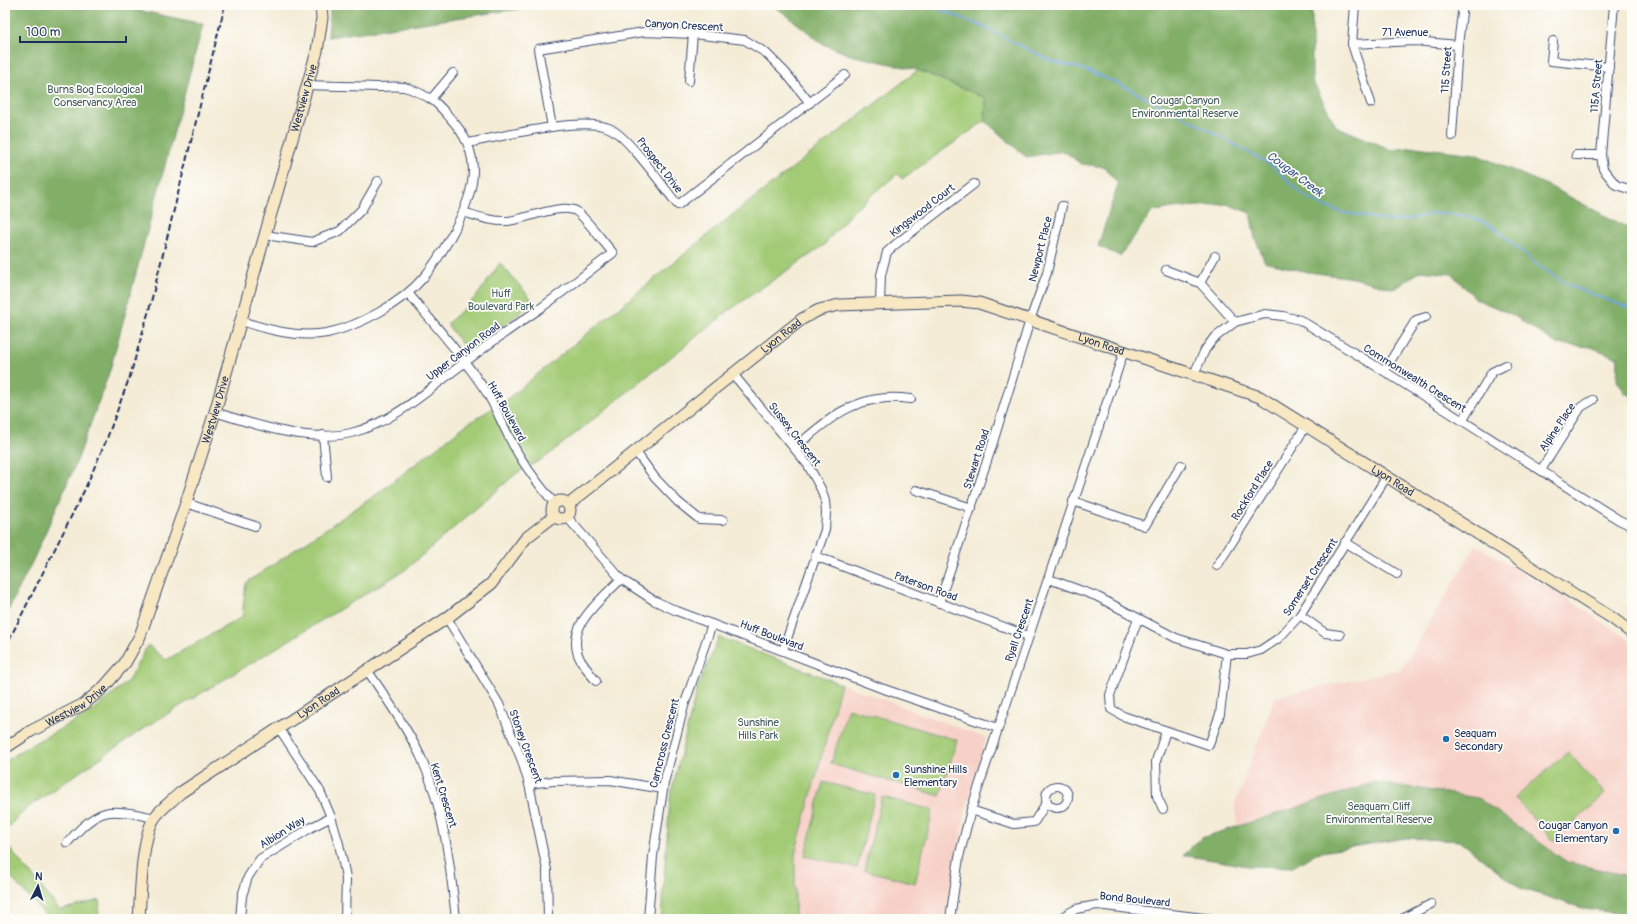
<svg xmlns="http://www.w3.org/2000/svg" width="1637" height="924" viewBox="0 0 1637 924" font-family="Pangolin,sans-serif">
	<rect width="100%" height="100%" fill="#fdfcf7"/>
	<filter id="ink" filterUnits="userSpaceOnUse"><feTurbulence type="fractalNoise" baseFrequency=".025" numOctaves="2"/><feDisplacementMap in="SourceGraphic" scale="8" xChannelSelector="R" yChannelSelector="G"/><feConvolveMatrix kernelMatrix="1 2 1 2 8 2 1 2 1" color-interpolation-filters="sRGB"/></filter>
	<filter id="wash" filterUnits="userSpaceOnUse"><feTurbulence type="fractalNoise" baseFrequency=".012" numOctaves="4" result="noise"/><feDisplacementMap in="SourceGraphic" scale="16" xChannelSelector="R" yChannelSelector="G"/><feGaussianBlur stdDeviation="0.9" result="paint"/><feColorMatrix in="noise" values="0 0 0 0 0 0 0 0 0 0 0 0 0 0 0 0 0 1.4 0 .05"/><feComposite in="paint" operator="in"/></filter>
	<g filter="url(#wash)">
		<rect width="100%" height="100%" fill="#f4ecd7"/>
		<!-- built -->
		<g fill="#f7d1c7">
			<path d="M1476 545 1563 596 1632 642V877L1567 862 1478 798 1271 816 1237 827 1235 803 1275 697 1402 669Z"/>
			<path d="M841 684 986 738 965 813 952 893 949 919H795V854Z"/>
		</g>
		<!-- green -->
		<g fill="#a3cb76" stroke="#5f7d6a">
			<path d="M918 70 986 98 985 121 902 179 897 174 852 212 823 246 731 309 546 457 517 473 405 570 149 725 24 810 5 832V762L25 748 90 713 128 681 148 645 166 660 242 617 246 583 377 494 467 424 506 400 731 216Z"/>
			<path d="M500 263 534 302 468 353 447 324 476 297Z"/>
			<path d="M719 637 841 684 795 854V919H661L670 798 697 689Z"/>
			<path d="M848 708 957 740 940 796 831 764Z"/>
			<path d="M1568 752 1605 794 1554 841 1515 798Z"/>
			<path d="M823 782 875 795 857 868 805 856Z"/>
			<path d="M882 797 933 810 915 883 864 870Z"/>
			<path d="M5 843 60 910 100 900 98 919H49L5 871Z"/>
		</g>
		<!-- forest -->
		<g fill="#82af67" stroke="#4e6f62">
			<path d="M5 5H113L203 24 110 370 77 461 34 558 5 617Z"/>
			<path d="M329 5H545L328 37 330 13Z"/>
			<path d="M771 5H1312V80L1336 126 1392 150 1415 147 1475 154 1549 186 1632 230V396L1624 393 1622 387 1617 381 1618 358 1591 347 1557 344 1513 315 1476 299 1452 274 1420 271 1395 289 1354 278 1308 272 1265 262 1255 238 1250 213 1227 204 1172 208 1152 212 1120 256 1098 246 1118 184 1105 167 1081 164 1064 151 1026 157 985 121 986 98 918 70 850 55 823 44 784 13Z"/>
			<path d="M1376 782 1478 798 1567 862 1632 877V915L1585 909 1520 888 1460 841 1406 838 1316 853 1293 867 1248 866 1183 855 1201 838Z"/>
		</g>
		<g fill="none" stroke-linecap="round" stroke-linejoin="round">
			<!-- stream -->
			<path stroke="#6fa4dc" stroke-width="2" d="M929 5 979 25 1051 61 1083 69 1117 83 1198 124 1274 167 1303 195 1321 205 1341 212 1390 221 1410 219 1435 213 1469 216 1492 226 1540 267 1572 287 1632 309"/>
		</g>
	</g>
	<g filter="url(#ink)">
		<g fill="none" stroke-linecap="round" stroke-linejoin="round">
			<defs>
				<g id="street">
					<path d="M1355 5 1352 44 1371 103"/>
					<path d="M1614 5 1601 155 1603 169 1616 185 1632 190"/>
					<path d="M1553 41 1551 61 1609 67"/>
					<path d="M1352 44 1414 41 1458 45"/>
					<path d="M689 81 693 34"/>
					<path d="M431 99 453 73"/>
					<path d="M552 127 538 49 644 32 693 34 745 40 766 53 785 72 810 103"/>
					<path d="M1452 136 1458 45 1463 5"/>
					<path d="M468 143C500 137 580 116 609 128 628 136 663 187 678 205L845 75"/>
					<path d="M1576 155H1601"/>
					<path d="M265 235 312 242 340 231 362 209 378 181"/>
					<path d="M1166 270 1200 283 1235 322"/>
					<path d="M1200 283 1215 256"/>
					<path d="M408 293C435 325 464 358 487 393 496 408 502 424 510 439 522 463 538 484 555 504"/>
					<path d="M880 303 881 275 887 252 896 244 974 184"/>
					<path d="M241 321C269 330 298 338 327 333 359 326 402 303 423 278 434 266 442 252 450 238 473 197 487 158 451 119 445 112 437 102 429 98 422 94 412 89 404 87 396 86 385 87 377 87 353 86 330 86 307 85"/>
					<path d="M1384 371 1416 320 1426 317"/>
					<path d="M733 374 808 465 821 489 825 501 826 513 825 530 783 650"/>
					<path d="M1194 374 1205 350 1213 339 1235 322 1265 314 1283 316 1300 320 1384 371 1619 520 1632 526"/>
					<path d="M215 412C256 425 308 443 351 433 395 422 429 389 464 363 488 344 513 327 538 310 563 292 588 272 613 253 605 244 584 216 576 211 561 203 526 219 508 221 492 222 477 216 463 212"/>
					<path d="M1463 420 1492 372 1506 365"/>
					<path d="M323 435 327 477"/>
					<path d="M794 448C824 424 845 401 886 398 894 397 903 398 911 399"/>
					<path d="M636 452 655 478 678 502 699 519 723 520"/>
					<path d="M1541 470 1581 407 1593 400"/>
					<path d="M916 490 972 508"/>
					<path d="M1073 501 1145 526 1181 465"/>
					<path d="M186 503 255 526"/>
					<path d="M567 517 621 579 653 600 677 611 881 688 998 728"/>
					<path d="M1345 542 1397 574"/>
					<path d="M815 556 1028 636"/>
					<path d="M1217 566 1306 426"/>
					<path d="M1049 579 1096 596 1176 638 1227 654H1247L1261 650 1279 638 1300 615 1387 476"/>
					<path d="M939 603 991 449 1030 320 1047 273 1062 206"/>
					<path d="M1300 615 1325 633 1340 635"/>
					<path d="M447 618 499 704 522 761 529 784 547 870 548 919"/>
					<path d="M1138 619 1110 695 1111 709 1123 716 1209 745 1220 714 1227 654"/>
					<path d="M367 670C386 697 405 725 420 755 444 807 450 863 456 919"/>
					<path d="M596 681C591 675 586 668 581 661 562 628 601 600 621 579"/>
					<path d="M279 728 320 791 331 817 339 844 346 877 345 919"/>
					<path d="M529 784 553 781 610 780 663 789"/>
					<circle cx="1057" cy="797" r="11"/>
					<path d="M1163 809 1157 796 1156 761 1166 731"/>
					<path d="M971 810 1014 824 1034 822 1047 802"/>
					<path d="M67 843C77 832 90 817 105 813 118 809 142 815 154 818"/>
					<path d="M240 919 242 896 248 877 260 859 312 827 331 817"/>
					<path d="M648 919 653 856 664 783 684 706 712 624"/>
					<path d="M950 919 959 857 971 810 1124 351"/>
					<path d="M1058 919 1076 909 1097 905 1212 919"/>
					<path d="M1402 919 1431 904"/>
				</g>
				<g id="secondary">
					<circle cx="561" cy="510" r="9"/>
					<path id="s1" d="M568 505 802 319 819 310 839 305 961 301 979 303 1260 397 1612 618 1632 633"/>
					<path id="s2" d="M5 748 31 731 84 704 104 687 125 663 140 636 186 503 215 412 317 51 322 18 321 5"/>
					<path id="s3" d="M139 919C141 893 141 837 155 817 162 808 172 801 180 793L447 618 491 584 526 538 554 516"/>
				</g>
			</defs>
			<!-- street casing -->
			<use href="#street" stroke="#3c4b70" stroke-width="10"/>
			<!-- secondary casing -->
			<use href="#secondary" stroke="#3c4b70" stroke-width="13"/>
			<!-- street -->
			<use href="#street" stroke="#fff" stroke-width="8"/>
			<!-- secondary -->
			<use href="#secondary" stroke="#f7e8c3" stroke-width="11"/>
			<!-- rail -->
			<path stroke="#1b2f5e" stroke-width="2" stroke-dasharray="6 3" stroke-linecap="butt" d="M5 648 84 491 106 441 130 376 149 310 225 5"/>
		</g>
	</g>
	<!-- markers -->
	<g fill="#1f6fb2" stroke="#fdfcf7" stroke-width="1.5">
		<circle cx="1446" cy="739" r="4"/>
		<circle cx="896" cy="775" r="4"/>
		<circle cx="1616" cy="831" r="4"/>
	</g>
	<g text-anchor="middle" stroke-width="3.5" stroke-linejoin="round" paint-order="stroke">
		<!-- street labels -->
		<g font-size="11" fill="#1b2f5e" stroke="#fdfcf7">
			<text transform="translate(684 25) rotate(3)" y="4">Canyon Crescent</text>
			<text x="1405" y="36">71 Avenue</text>
			<text transform="translate(1446 70) rotate(-86)" y="4">115 Street</text>
			<text transform="translate(1596 86) rotate(-85)" y="4">115A Street</text>
			<text dy="4" stroke="none"><textPath href="#s2" startOffset="742">Westview Drive</textPath></text>
			<text transform="translate(660 165) rotate(52)" y="4">Prospect Drive</text>
			<text transform="translate(922 210) rotate(-38)" y="4">Kingswood Court</text>
			<text transform="translate(1040 249) rotate(-76)" y="4">Newport Place</text>
			<text dy="4" stroke="none"><textPath href="#s1" startOffset="272">Lyon Road</textPath></text>
			<text dy="4" stroke="none"><textPath href="#s1" startOffset="608">Lyon Road</textPath></text>
			<text transform="translate(463 351) rotate(-37)" y="4">Upper Canyon Road</text>
			<text transform="translate(1415 378) rotate(32)" y="4">Commonwealth Crescent</text>
			<text dy="4" stroke="none"><textPath href="#s2" startOffset="418">Westview Drive</textPath></text>
			<text transform="translate(507 411) rotate(61)" y="4">Huff Boulevard</text>
			<text transform="translate(1557 427) rotate(-56)" y="4">Alpine Place</text>
			<text transform="translate(795 434) rotate(52)" y="4">Sussex Crescent</text>
			<text transform="translate(976 459) rotate(-72)" y="4">Stewart Road</text>
			<text dy="4" stroke="none"><textPath href="#s1" startOffset="932">Lyon Road</textPath></text>
			<text transform="translate(1252 490) rotate(-58)" y="4">Rockford Place</text>
			<text transform="translate(1310 577) rotate(-57)" y="4">Somerset Crescent</text>
			<text transform="translate(926 586) rotate(20)" y="4">Paterson Road</text>
			<text transform="translate(1019 630) rotate(-71)" y="4">Ryall Crescent</text>
			<text transform="translate(772 635) rotate(21)" y="4">Huff Boulevard</text>
			<text dy="4" stroke="none"><textPath href="#s3" startOffset="304">Lyon Road</textPath></text>
			<text dy="4" stroke="none"><textPath href="#s2" startOffset="83">Westview Drive</textPath></text>
			<text transform="translate(664 743) rotate(-76)" y="4">Carncross Crescent</text>
			<text transform="translate(526 746) rotate(70)" y="4">Stoney Crescent</text>
			<text transform="translate(444 795) rotate(73)" y="4">Kent Crescent</text>
			<text transform="translate(282 832) rotate(-32)" y="4">Albion Way</text>
			<text transform="translate(1135 899) rotate(6)" y="4">Bond Boulevard</text>
		</g>
		<!-- park labels -->
		<g font-size="11" fill="#445e65" stroke="#fdfcf7">
			<text x="95" y="93">Burns Bog Ecological<tspan x="95" dy="13">Conservancy Area</tspan></text>
			<text x="1185" y="104">Cougar Canyon<tspan x="1185" dy="13">Environmental Reserve</tspan></text>
			<text x="501" y="297">Huff<tspan x="501" dy="13">Boulevard Park</tspan></text>
			<text x="758" y="726">Sunshine<tspan x="758" dy="13">Hills Park</tspan></text>
			<text x="1379" y="810">Seaquam Cliff<tspan x="1379" dy="13">Environmental Reserve</tspan></text>
		</g>
		<!-- poi labels -->
		<g font-size="11" fill="#1b2f5e" stroke="#fdfcf7" text-anchor="start">
			<text x="1454" y="737">Seaquam<tspan x="1454" dy="13">Secondary</tspan></text>
			<text x="904" y="773">Sunshine Hills<tspan x="904" dy="13">Elementary</tspan></text>
			<text x="1608" y="829" text-anchor="end">Cougar Canyon<tspan x="1608" dy="13">Elementary</tspan></text>
		</g>
		<!-- water labels -->
		<g font-size="12" font-style="italic" fill="#38588a" stroke="#fdfcf7">
			<text transform="translate(1295 174) rotate(37)" y="4">Cougar Creek</text>
		</g>
	</g>
	<!-- margin -->
	<rect width="1637" height="924" fill="none" stroke="#fdfcf7" stroke-width="20"/>
	<!-- north arrow -->
	<g transform="translate(38 886) rotate(5)" stroke="#fdfcf7" stroke-width="3" paint-order="stroke">
	<path d="M0-3L7 15L0 10L-7 15Z" fill="#1b2f5e"/>
	<text y="-6" font-size="11" font-weight="bold" text-anchor="middle" fill="#1b2f5e">N</text>
	</g>
	<!-- scale -->
	<path d="M20 36v6h106v-6" fill="none" stroke="#1b2f5e" stroke-width="2"/>
	<text x="26" y="36" font-size="12" fill="#1b2f5e" stroke="#fdfcf7" stroke-width="3" paint-order="stroke">100 m</text>
</svg>
